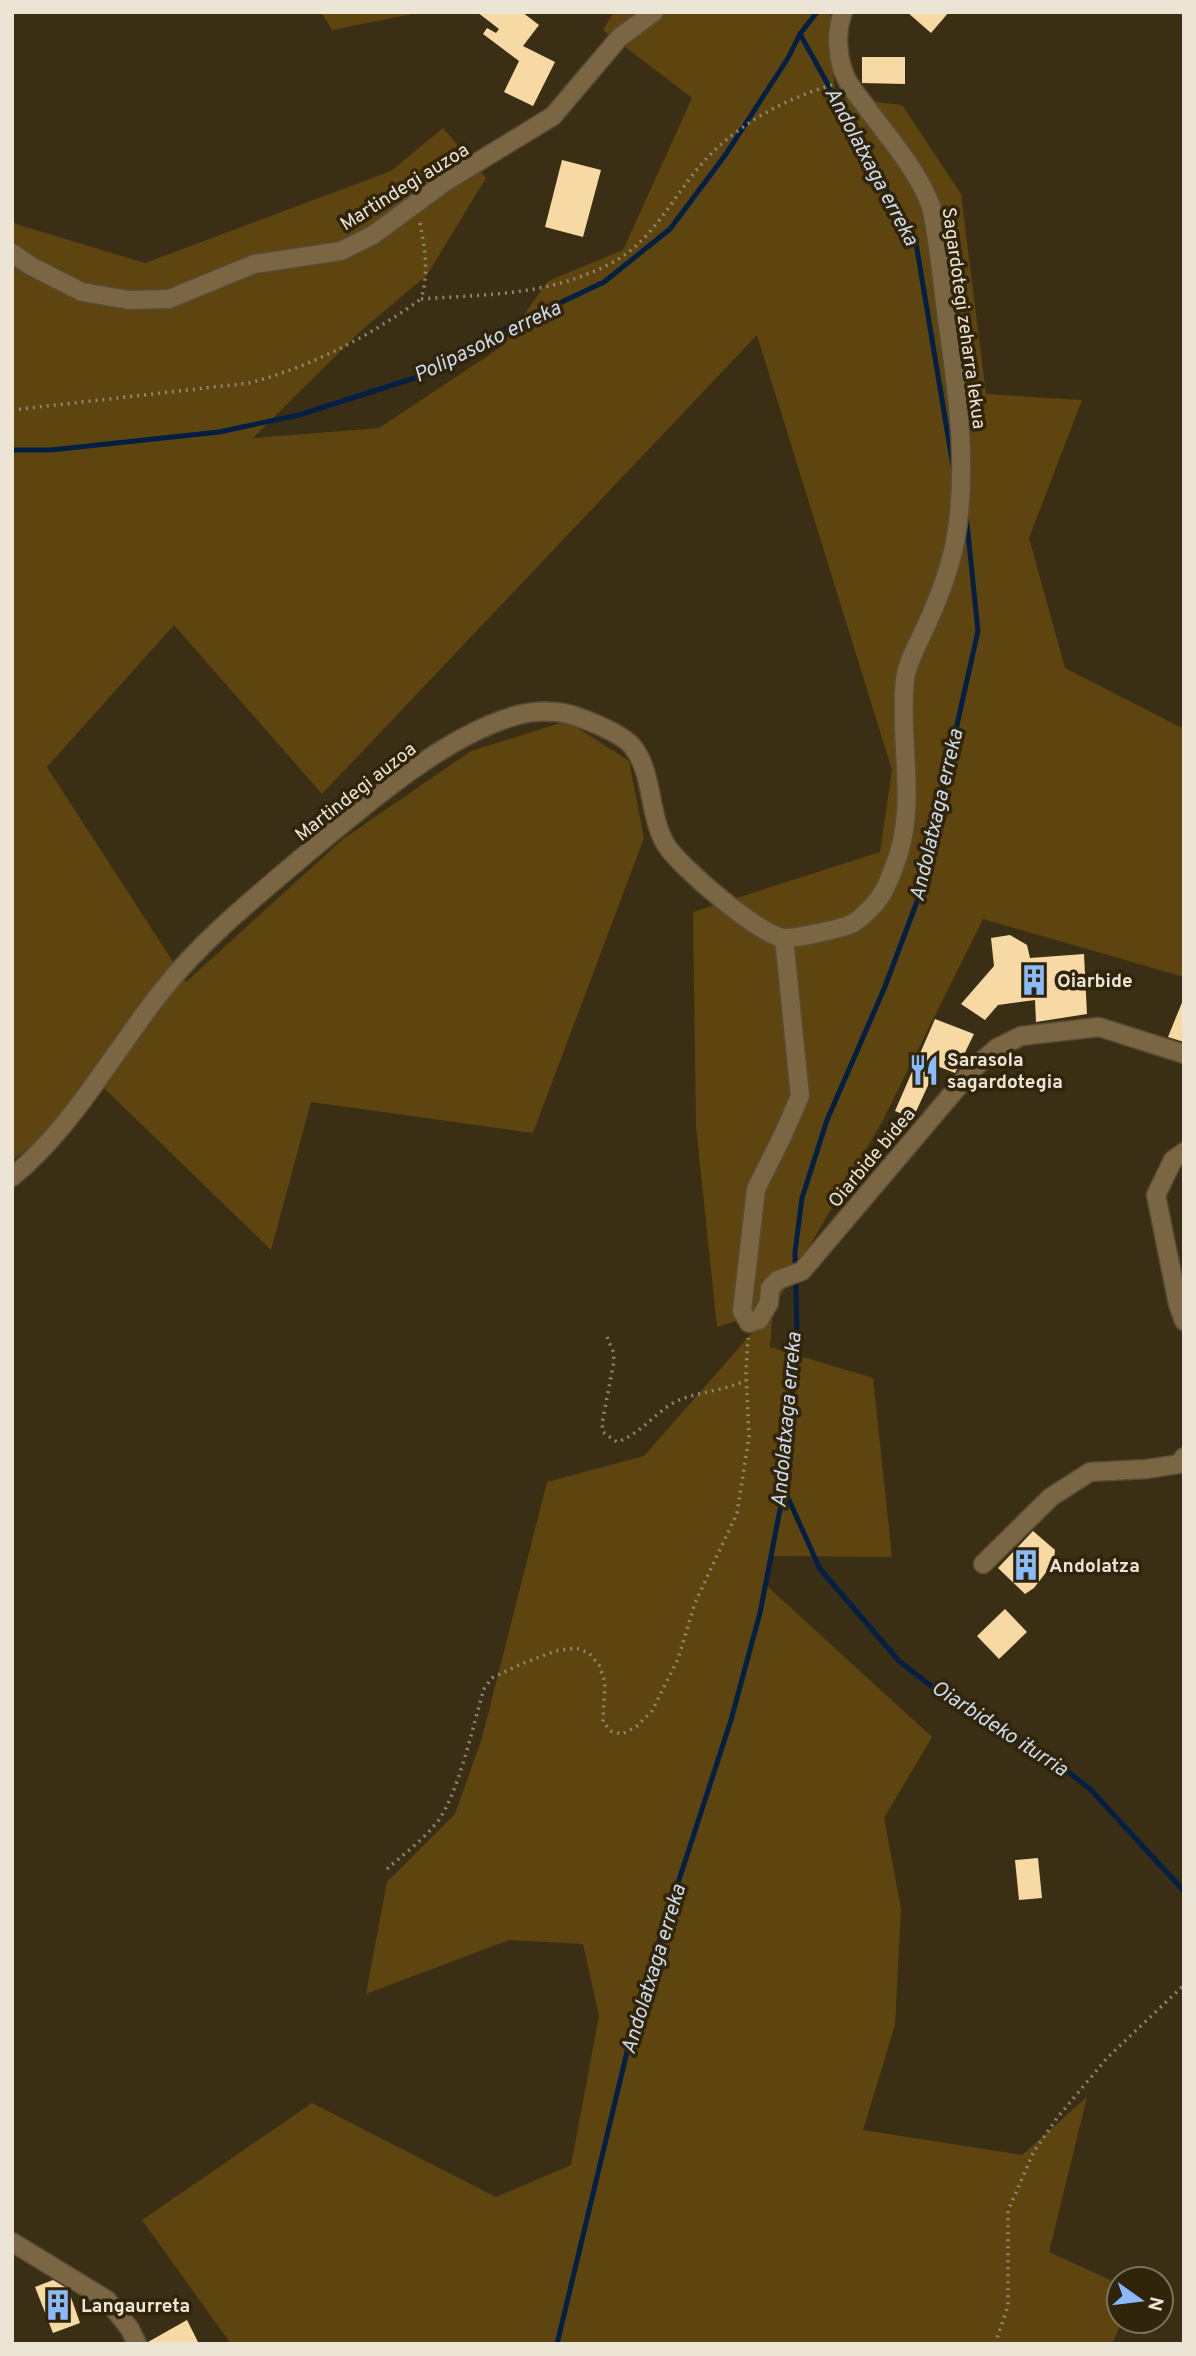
<svg xmlns="http://www.w3.org/2000/svg" width="1196" height="2356" viewBox="0 0 1196 2356" font-family="Overpass,sans-serif">
	<rect width="100%" height="100%" fill="#3a2e15"/>
	<!-- green -->
	<g fill="#5e450f">
		<path d="M321 12H422L332 30Z"/>
		<path d="M614 12H830L835 97 902 105 961 194 986 394 1082 400 1029 538 1065 668 1184 729V977L983 919 883 1120 773 1309 770 1347 873 1378 892 1557 769 1556 768 1587 932 1737 884 1818 901 1909 895 2025 863 2130 1022 2155 1087 2097 1049 2252 1119 2284V2321H1122L1112 2344H231L142 2220 312 2103 496 2197 571 2165 599 2016 583 1944 509 1940 366 1994 387 1882 455 1814 482 1738 547 1482 644 1456 772 1310 717 1327 696 1127 693 912 880 852 892 770 757 335 322 794 174 625 47 767 186 982 343 839 471 751 567 721 629 761 644 838 533 1133 311 1102 271 1250 104 1088 12 1161V221L19 225 145 263 391 171 443 128 486 178 427 275 364 328 253 438 379 428 501 347 548 281 623 250 692 98 603 30Z"/>
	</g>
	<g fill="none" stroke-linecap="round" stroke-linejoin="round">
		<!-- stream -->
		<g stroke="#031f43" stroke-width="5">
			<path d="M800 34 916 243 953 466"/>
			<path d="M12 450H51L219 432 299 415 424 375 507 328 604 282 670 229 726 154 788 58 800 34 817 12"/>
			<path d="M784 1489 820 1569 899 1661 940 1693 1005 1736 1047 1755 1090 1789 1184 1891"/>
			<path d="M557 2344 638 2006 731 1720 760 1613 784 1489 797 1334 795 1252 802 1198 827 1120 884 989 918 899 978 631 966 514"/>
		</g>
	</g>
	<!-- building -->
	<g fill="#f7d9a4">
		<path d="M477 12H522L539 25 523 46 555 62 533 106 504 92 519 61 483 34 487 28 496 33 499 29Z"/>
		<path d="M907 12H949L931 33Z"/>
		<path d="M862 57H905V84L862 83Z"/>
		<path d="M562 160 601 170 583 237 545 227Z"/>
		<path d="M1010 935 1027 945 1030 958 1084 954 1087 1014 1036 1022 1035 1000 998 1005 985 1020 961 1004 994 966 991 938Z"/>
		<path d="M1183 1000H1184V1042L1168 1037Z"/>
		<path d="M935 1019 974 1034 955 1073 937 1066 913 1118 895 1111Z"/>
		<path d="M1033 1531 1055 1550 1054 1562 1034 1588 1025 1594 998 1568Z"/>
		<path d="M1005 1609 1027 1632 999 1659 977 1636Z"/>
		<path d="M1038 1858 1042 1898 1019 1900 1015 1860Z"/>
		<path d="M53 2280 68 2289 80 2323 53 2333 35 2287Z"/>
		<path d="M187 2320 199 2344H148V2342Z"/>
	</g>
	<g fill="none" stroke-linecap="round" stroke-linejoin="round">
		<defs>
			<g id="minor">
				<path d="M12 253 31 266 82 292 129 300 169 299 254 264 341 251 373 235 445 182 553 116 619 38 654 12"/>
				<path d="M784 938 800 1096 782 1137 756 1189 742 1311 749 1323 759 1320 769 1303 770 1288 778 1280 802 1271 974 1068 997 1048 1021 1036 1099 1027 1184 1054"/>
				<path d="M1184 1152 1173 1160 1156 1195 1178 1304 1184 1321"/>
				<path d="M12 1177C73 1127 112 1054 161 992 202 940 254 898 305 855 364 806 444 735 518 715 529 712 545 711 556 712 574 713 622 733 633 747 654 775 648 814 666 845 679 866 760 936 784 938 793 939 839 929 849 925 858 922 864 914 871 908 883 896 888 883 894 867 919 806 898 743 905 679 908 660 918 644 926 626 939 598 951 567 956 536 968 464 957 390 947 319 942 281 939 243 931 206 917 169 889 138 866 107 860 98 852 90 847 80 837 60 835 33 843 12"/>
				<path d="M983 1564 1051 1497 1090 1472 1147 1469 1179 1464 1184 1457"/>
				<path d="M12 2242 107 2300 130 2329 137 2344"/>
			</g>
		</defs>
		<!-- minor casing -->
		<use href="#minor" stroke="#564b34" stroke-width="21"/>
		<!-- path -->
		<g stroke="#908672" stroke-width="3.5" stroke-dasharray="2 5" stroke-linecap="butt">
			<path d="M420 223C425 249 429 273 421 299 490 294 553 296 617 260 657 236 677 189 708 157 740 123 787 98 832 85"/>
			<path d="M12 410 249 383C313 366 368 337 421 299"/>
			<path d="M607 1337 613 1351 614 1361 602 1424 603 1432 617 1442C641 1434 655 1412 677 1401 699 1391 725 1391 746 1380"/>
			<path d="M387 1869C404 1854 423 1840 438 1821 459 1792 473 1725 484 1689L492 1678 521 1664 555 1651 576 1648 589 1653 599 1665 605 1682 603 1722 611 1731 622 1734 636 1727 652 1711 678 1659 695 1603 737 1513 749 1437 746 1372 748 1338"/>
			<path d="M995 2344 1008 2306V2211L1033 2153 1057 2118 1107 2058 1184 1985"/>
		</g>
		<!-- minor -->
		<use href="#minor" stroke="#7a6642" stroke-width="18"/>
	</g>
	<!-- icons -->
	<defs>
		<symbol id="building-bare" viewBox="-9 -9 18 18"><path d="M-4-6H4V6H1V3H-1V6H-4ZM-2.5-4.3h1.7v1.8h-1.7ZM.8-4.3h1.7v1.8H.8ZM-2.5-1h1.7V.8h-1.7ZM.8-1h1.7V.8H.8Z" fill="#89bafc" stroke="#30240b" stroke-width="2.5" paint-order="stroke"/></symbol>
		<symbol id="restaurant-bare" viewBox="-9 -9 18 18"><path d="M-5-6h1v4h1v-4h1v4h1v-4h1v5L-1.5 .5V6h-2V.5L-5-1ZM5-6V6H3V1.5H1.5Q1.5-4 5-6Z" fill="#89bafc" stroke="#30240b" stroke-width="2.5" paint-order="stroke"/></symbol>
	</defs>
	<g fill-rule="evenodd">
		<use href="#building-bare" x="1012" y="958" width="44" height="44"/>
		<use href="#restaurant-bare" x="902" y="1048" width="44" height="44"/>
		<use href="#building-bare" x="1004" y="1543" width="44" height="44"/>
		<use href="#building-bare" x="36" y="2283" width="44" height="44"/>
	</g>
	<g text-anchor="middle" stroke-width="7" stroke-linejoin="round" paint-order="stroke">
		<!-- street labels -->
		<g font-size="19" fill="#ece4d5" stroke="#30240b">
			<text transform="translate(404 186) rotate(-32)" y="7">Martindegi auzoa</text>
			<text transform="translate(965 318) rotate(82)" y="7">Sagardotegi zeharra lekua</text>
			<text transform="translate(355 791) rotate(-38)" y="7">Martindegi auzoa</text>
			<text transform="translate(871 1157) rotate(-50)" y="7">Oiarbide bidea</text>
		</g>
		<!-- poi labels -->
		<g font-size="19" font-weight="bold" fill="#ece4d5" stroke="#30240b" text-anchor="start">
			<text x="1057" y="987">Oiarbide</text>
			<text x="947" y="1066">Sarasola<tspan x="947" dy="22">sagardotegia</tspan></text>
			<text x="1049" y="1572">Andolatza</text>
			<text x="81" y="2312">Langaurreta</text>
		</g>
		<!-- water labels -->
		<g font-size="21" font-style="italic" fill="#ccdaee" stroke="#30240b">
			<text transform="translate(872 166) rotate(62)" y="7">Andolatxaga erreka</text>
			<text transform="translate(487 341) rotate(-26)" y="7">Polipasoko erreka</text>
			<text transform="translate(936 815) rotate(-77)" y="7">Andolatxaga erreka</text>
			<text transform="translate(786 1420) rotate(-85)" y="7">Andolatxaga erreka</text>
			<text transform="translate(1000 1728) rotate(33)" y="7">Oiarbideko iturria</text>
			<text transform="translate(653 1969) rotate(-73)" y="7">Andolatxaga erreka</text>
		</g>
	</g>
	<!-- border -->
	<rect width="1196" height="2356" fill="none" stroke="#ece4d5" stroke-width="28"/>
	<!-- north arrow -->
	<g transform="translate(1140 2300) rotate(104)"><circle r="33" fill="#30240b" stroke="#7b715c" stroke-width="2"/>
	<path d="M0-5L12 26L0 18L-12 26Z" fill="#89bafc"/>
	<text y="-10" font-size="19" font-weight="bold" text-anchor="middle" fill="#ece4d5">N</text>
	</g>
</svg>
